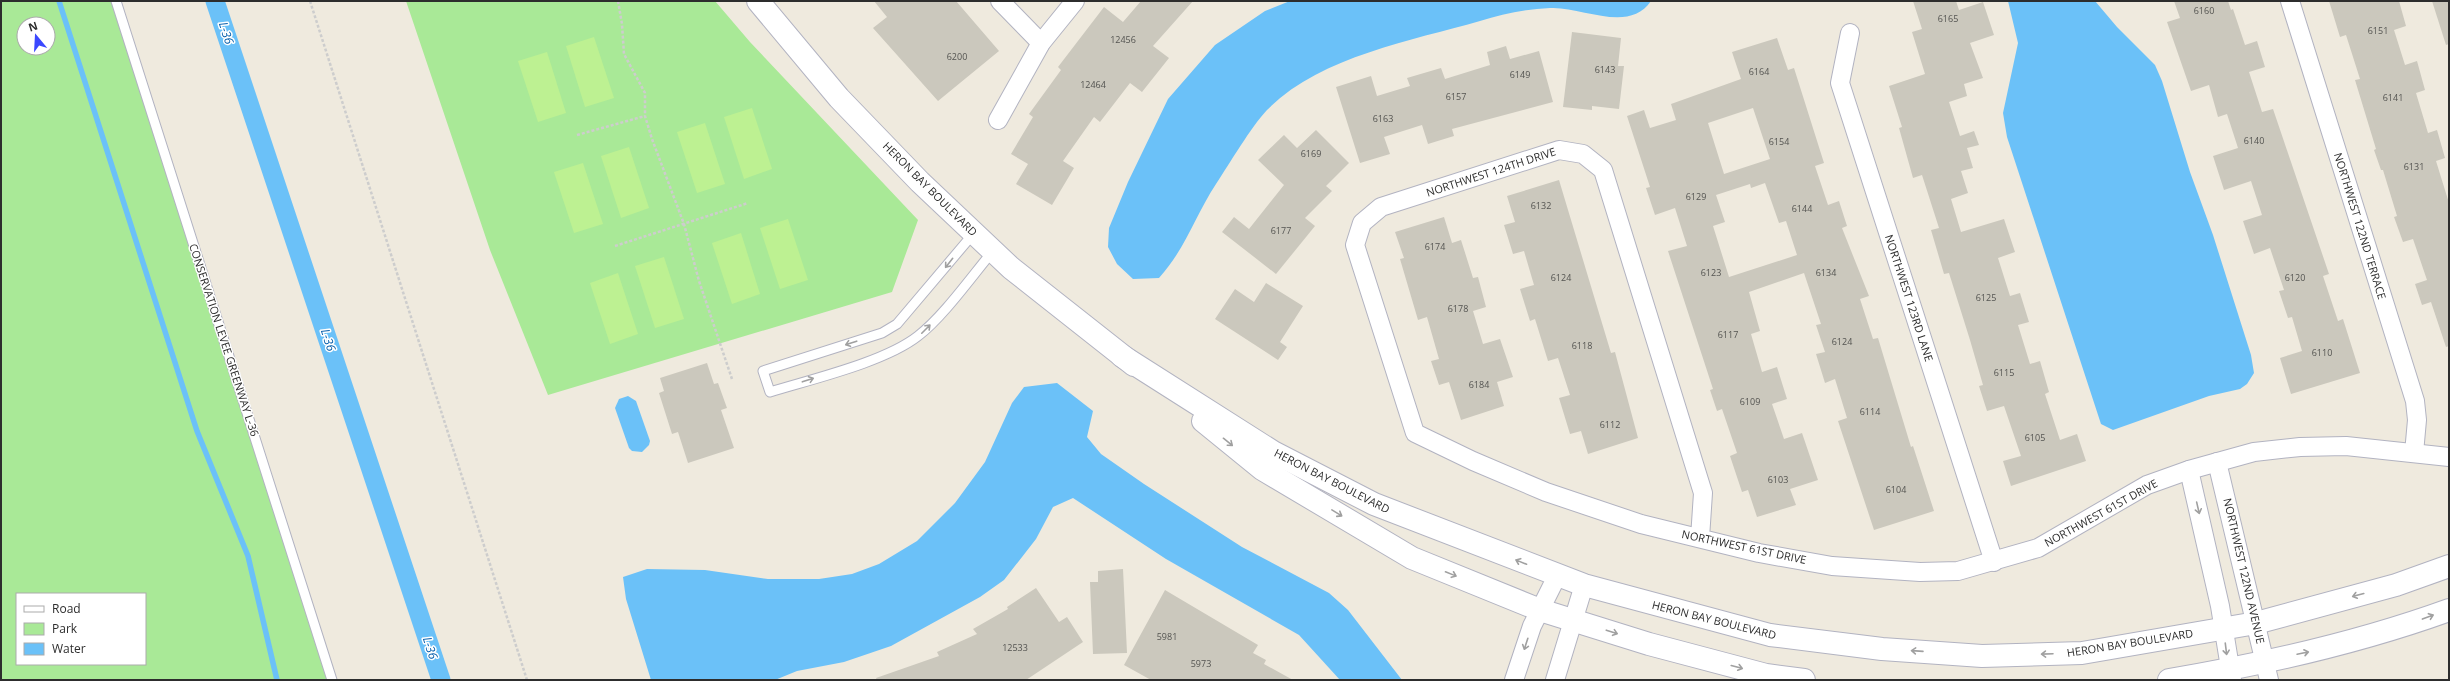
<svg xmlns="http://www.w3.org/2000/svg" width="2450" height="681" viewBox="0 0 2450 681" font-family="'Open Sans',sans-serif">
	<rect width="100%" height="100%" fill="#efeade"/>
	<!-- green -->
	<g fill="#a9e997" fill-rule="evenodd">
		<path d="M1 1H116L332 680H1ZM24 24H48V48H24ZM17 594H145V664H17Z"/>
		<path d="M406 1H715L750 42 918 220 892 292 548 395 490 250Z"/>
	</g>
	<!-- pitch -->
	<g fill="#bdf192">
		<path d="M594 37 614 98 585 107 566 46Z"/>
		<path d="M547 52 566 113 538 122 518 61Z"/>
		<path d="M752 108 772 169 744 179 724 117Z"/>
		<path d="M705 123 725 184 697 193 677 132Z"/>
		<path d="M629 147 649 208 621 218 601 156Z"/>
		<path d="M583 163 603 224 574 233 554 172Z"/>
		<path d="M788 219 808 280 780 289 760 228Z"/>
		<path d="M741 233 760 294 732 304 712 243Z"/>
		<path d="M664 257 684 319 655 328 635 266Z"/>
		<path d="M618 273 638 334 610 344 590 283Z"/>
	</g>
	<!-- water -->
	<g fill="#6bc1f8">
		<path d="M1290 1H1651C1629 34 1581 6 1550 8 1526 9 1502 14 1480 21 1410 41 1319 57 1267 110 1251 127 1230 163 1216 184 1195 216 1186 248 1159 278L1133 279 1117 264 1108 247 1109 228 1128 182 1168 99 1215 45 1265 11Z"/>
		<path d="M2008 1H2095L2117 27 2155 65 2162 81 2190 172 2213 235 2251 355 2254 373 2247 384 2240 389 2209 396 2113 430 2101 424 2007 137 2003 113 2018 43Z"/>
		<path d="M1057 383 1093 411 1087 437 1101 454 1144 484 1242 547 1329 593 1348 610 1402 680H1340L1299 635 1166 559 1073 498 1053 507 1036 539 1004 580 980 597 891 646 844 662 797 671 775 680H651L626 599 623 577 647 569 705 570 768 579H819L852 574 879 564 917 541 955 503 985 462 1012 403 1024 387Z"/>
		<path d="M628 396 636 401 650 441 649 445 642 452 632 451 629 448 615 408 619 399Z"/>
	</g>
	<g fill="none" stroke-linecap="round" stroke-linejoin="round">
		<!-- stream -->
		<path stroke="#6bc1f8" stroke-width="5.5" d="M59 1 197 431 248 556 277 680"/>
		<!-- canal -->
		<path stroke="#6bc1f8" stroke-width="19" d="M215 1 441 680"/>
	</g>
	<!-- building -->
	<g fill="#cbc8bd" fill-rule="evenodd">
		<path d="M874 1H956L999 51 938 101 873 28 887 17Z"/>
		<path d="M1141 1H1193L1153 46 1169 58 1142 92 1130 83 1100 122 1094 117 1063 161 1074 168 1052 205 1016 184 1028 164 1011 154 1033 117 1029 114 1061 70 1058 67 1104 7 1123 22Z"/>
		<path d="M1913 1H1956L1959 10 1983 2 1994 35 1970 43 1983 78 1964 84 1967 96 1949 102 1960 136 1974 131 1979 145 1967 148 1973 168 1961 171 1968 193 1951 199 1961 232 2004 219 2015 252 1998 258 2010 296 2020 293 2029 322 2018 325 2030 364 2040 361 2049 392 2045 394 2060 440 2077 434 2086 461 2011 486 2003 461 2021 456 2004 406 1987 411 1979 386 1983 385 1970 340 1949 273 1944 274 1931 230 1939 228 1922 175 1913 178 1899 128 1902 127 1889 86 1925 74 1912 32 1922 29Z"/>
		<path d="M2174 1H2228L2231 10 2233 9 2245 45 2257 41 2265 67 2249 72 2262 112 2273 109 2329 274 2323 276 2338 321 2343 319 2360 373 2291 394 2280 358 2302 351 2292 317 2288 318 2279 291 2284 290 2270 248 2254 254 2243 221 2262 215 2251 181 2224 190 2213 156 2238 148 2227 114 2218 117 2209 85 2191 91 2167 22 2180 18Z"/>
		<path d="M2329 1H2399L2406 26 2394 30 2405 65 2417 61 2425 90 2416 93 2428 133 2437 130 2445 158 2436 161 2449 203V346L2446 347 2431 302 2422 305 2415 284 2427 280 2413 239 2403 242 2394 217 2397 216 2383 170H2381L2374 150 2376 149 2355 80 2360 79 2346 35 2340 37Z"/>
		<path d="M2432 1H2449V44L2446 45Z"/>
		<path d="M1572 32 1621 38 1618 66H1624L1619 109 1592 106V110L1563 107Z"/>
		<path d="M1777 38 1788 70 1794 68 1824 163 1815 166 1828 205 1839 201 1847 226 1842 228 1869 296 1860 299 1873 339 1878 338 1911 447 1913 446 1934 511 1874 530 1838 421 1847 418 1835 379 1825 383 1816 354 1825 352 1816 325 1821 324 1804 273 1749 292 1760 331 1751 334 1762 372 1777 367 1787 399 1772 404 1784 439 1802 433 1818 480 1790 489 1796 505 1757 517 1748 490 1742 492 1730 456 1737 453 1722 409 1717 411 1710 390 1713 389 1668 251 1687 246 1675 208 1655 215 1646 188 1650 187 1627 116 1644 110 1650 128 1676 120 1671 104 1741 79 1732 52ZM1753 108 1770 159 1724 174 1708 123ZM1765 183 1779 223 1786 221 1797 255 1729 277 1713 226 1725 222 1716 195 1750 184 1751 188Z"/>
		<path d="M1506 46 1510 59 1539 51 1553 102 1452 129 1454 136 1428 144 1422 125 1384 137 1390 154 1360 163 1336 87 1371 76 1377 96 1410 86 1407 78 1441 68 1445 79 1490 65 1487 52Z"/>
		<path d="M1316 130 1349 163 1326 186 1332 191 1305 218 1315 226 1276 274 1222 232 1234 217 1249 229 1284 185 1258 160 1284 135 1297 148Z"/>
		<path d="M1559 180 1611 353 1615 352 1638 438 1588 454 1581 431 1570 434 1559 398 1570 395 1558 358 1548 361 1535 319 1530 321 1520 289 1534 285 1524 251 1513 254 1504 225 1515 222 1507 196Z"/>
		<path d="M1444 217 1452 243 1461 240 1473 278 1478 277 1486 307 1473 311 1483 344 1500 339 1513 377 1497 382 1504 406 1461 420 1449 382 1439 385 1431 361 1439 359 1427 317 1418 320 1400 259 1404 258 1395 232Z"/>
		<path d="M1266 283 1303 306 1280 342 1287 347 1278 360 1215 319 1235 289 1254 302Z"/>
		<path d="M707 363 714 384 718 383 727 408 721 410 734 448 688 463 678 432 672 434 659 393 664 391 660 378Z"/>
		<path d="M1123 569 1127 653 1093 654 1090 582H1098V571Z"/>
		<path d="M1036 588 1059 622 1067 617 1083 642 1026 680H877L876 678 939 656 937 652 977 634 973 629 1008 609 1007 607Z"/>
		<path d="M1165 590 1258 645 1253 653 1266 660 1264 664 1293 680H1151L1124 665Z"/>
	</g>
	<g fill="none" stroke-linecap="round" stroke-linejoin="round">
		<defs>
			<g id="service">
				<path d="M116 1 332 680"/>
				<path d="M974 233 897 324 882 333 763 371 770 392C812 379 885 362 918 336 943 317 972 276 993 251"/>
			</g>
			<g id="minor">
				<path d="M1000 1 1041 43"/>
				<path d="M2290 1 2415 401 2417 420 2414 453"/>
				<path d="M1850 33 1840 83 1994 562"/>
				<path d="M998 120 1041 43 1075 1"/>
				<path d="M2217 462 2269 680"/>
				<path d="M2189 470 2220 606 2232 680"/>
				<path d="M1700 538 1703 493 1603 170 1583 154 1559 150 1381 207 1362 223 1355 245 1415 433 1473 461 1546 492 1641 524 1759 553 1832 566 1920 572 1958 571 2038 548 2147 485 2189 470 2254 452 2300 447 2346 446 2449 457"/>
				<path d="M1514 680 1532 626 1557 576"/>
				<path d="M1555 680 1584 585"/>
			</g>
			<g id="tertiary">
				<path d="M758 1 839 98 920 182 1011 268 1134 365"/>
				<path d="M1122 356 1273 452 1374 504 1584 585 1770 635 1882 649 1982 656 2082 653 2256 623 2396 585 2449 566"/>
				<path d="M1203 421 1262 469 1412 558 1540 610 1649 644 1766 675 1804 680"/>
				<path d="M2169 680C2264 664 2358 643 2449 610"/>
			</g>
		</defs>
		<!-- service casing -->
		<use href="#service" stroke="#b2b3c1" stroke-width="11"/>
		<!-- minor casing -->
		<use href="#minor" stroke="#b2b3c1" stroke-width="20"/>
		<!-- tertiary casing -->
		<use href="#tertiary" stroke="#b2b3c1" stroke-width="24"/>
		<!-- path -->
		<g stroke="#cdcdcd" stroke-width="2.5" stroke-dasharray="3 2" stroke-linecap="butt">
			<path d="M310 1 527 680"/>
			<path d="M618 1 622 24 624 54 645 93V116L652 139 684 224 699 281 732 379"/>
			<path d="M577 135 645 116"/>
			<path d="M615 246 748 203"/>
		</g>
		<!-- service -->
		<use href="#service" stroke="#fff" stroke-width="9"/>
		<!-- minor -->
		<use href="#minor" stroke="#fff" stroke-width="18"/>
		<!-- tertiary -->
		<use href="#tertiary" stroke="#fff" stroke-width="22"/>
	</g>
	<!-- one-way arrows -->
	<defs><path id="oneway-shaft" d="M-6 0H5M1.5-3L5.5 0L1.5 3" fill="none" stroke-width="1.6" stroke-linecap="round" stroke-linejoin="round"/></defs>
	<g stroke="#a0a0a0">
		<use href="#oneway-shaft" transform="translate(949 263) rotate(128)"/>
		<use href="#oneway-shaft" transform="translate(926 329) rotate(-45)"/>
		<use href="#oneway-shaft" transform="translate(851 343) rotate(162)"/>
		<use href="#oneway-shaft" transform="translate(808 380) rotate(-18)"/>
		<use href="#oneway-shaft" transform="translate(1228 442) rotate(39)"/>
		<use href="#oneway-shaft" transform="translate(2198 508) rotate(77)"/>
		<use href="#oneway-shaft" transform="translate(1337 513) rotate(31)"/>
		<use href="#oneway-shaft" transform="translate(1521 562) rotate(-158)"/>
		<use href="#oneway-shaft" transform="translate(1451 574) rotate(22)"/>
		<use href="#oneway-shaft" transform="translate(2358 595) rotate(165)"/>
		<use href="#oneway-shaft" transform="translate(2428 617) rotate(-20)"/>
		<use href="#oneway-shaft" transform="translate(1612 632) rotate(18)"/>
		<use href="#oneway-shaft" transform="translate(1526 644) rotate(108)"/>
		<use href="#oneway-shaft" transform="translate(2226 649) rotate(83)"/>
		<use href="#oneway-shaft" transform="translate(1917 651) rotate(-176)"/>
		<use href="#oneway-shaft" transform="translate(2303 653) rotate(-12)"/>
		<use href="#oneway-shaft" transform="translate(2047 654) rotate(178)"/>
		<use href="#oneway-shaft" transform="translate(1737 667) rotate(15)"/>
	</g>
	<g text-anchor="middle" stroke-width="3" stroke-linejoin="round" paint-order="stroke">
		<!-- number labels -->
		<g font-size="9" fill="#545451">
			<text x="2204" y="14">6160</text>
			<text x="1948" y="22">6165</text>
			<text x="2378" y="34">6151</text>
			<text x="1123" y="43">12456</text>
			<text x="957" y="60">6200</text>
			<text x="1605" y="73">6143</text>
			<text x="1759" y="75">6164</text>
			<text x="1520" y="78">6149</text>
			<text x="1093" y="88">12464</text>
			<text x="1456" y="100">6157</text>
			<text x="2393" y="101">6141</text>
			<text x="1383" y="122">6163</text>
			<text x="2254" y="144">6140</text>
			<text x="1779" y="145">6154</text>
			<text x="1311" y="157">6169</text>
			<text x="2414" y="170">6131</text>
			<text x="1696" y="200">6129</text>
			<text x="1541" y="209">6132</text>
			<text x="1802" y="212">6144</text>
			<text x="1281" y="234">6177</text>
			<text x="1435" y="250">6174</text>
			<text x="1711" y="276">6123</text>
			<text x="1826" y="276">6134</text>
			<text x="1561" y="281">6124</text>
			<text x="2295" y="281">6120</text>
			<text x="1986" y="301">6125</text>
			<text x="1458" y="312">6178</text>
			<text x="1728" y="338">6117</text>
			<text x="1842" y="345">6124</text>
			<text x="1582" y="349">6118</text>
			<text x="2322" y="356">6110</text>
			<text x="2004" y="376">6115</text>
			<text x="1479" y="388">6184</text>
			<text x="1750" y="405">6109</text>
			<text x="1870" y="415">6114</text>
			<text x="1610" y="428">6112</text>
			<text x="2035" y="441">6105</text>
			<text x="1778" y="483">6103</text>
			<text x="1896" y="493">6104</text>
			<text x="1167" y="640">5981</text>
			<text x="1015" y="651">12533</text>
			<text x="1201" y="667">5973</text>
		</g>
		<!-- street labels -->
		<g font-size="11" fill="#2d2d2d" stroke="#fff">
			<text transform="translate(1491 172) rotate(-18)" y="4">NORTHWEST 124TH DRIVE</text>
			<text transform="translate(930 189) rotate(45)" y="4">HERON BAY BOULEVARD</text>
			<text transform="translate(2360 226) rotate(73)" y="4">NORTHWEST 122ND TERRACE</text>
			<text transform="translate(1909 298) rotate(72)" y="4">NORTHWEST 123RD LANE</text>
			<text transform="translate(224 340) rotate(72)" y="4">CONSERVATION LEVEE GREENWAY L-36</text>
			<text transform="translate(1332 481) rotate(27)" y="4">HERON BAY BOULEVARD</text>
			<text transform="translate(2101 513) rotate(-29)" y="4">NORTHWEST 61ST DRIVE</text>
			<text transform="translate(1744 547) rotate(12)" y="4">NORTHWEST 61ST DRIVE</text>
			<text transform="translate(2244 571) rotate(77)" y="4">NORTHWEST 122ND AVENUE</text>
			<text transform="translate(1714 620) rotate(14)" y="4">HERON BAY BOULEVARD</text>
			<text transform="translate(2130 643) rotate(-9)" y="4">HERON BAY BOULEVARD</text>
		</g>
		<!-- water labels -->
		<g font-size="12" font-style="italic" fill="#035caa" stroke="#fff">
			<text transform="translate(226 33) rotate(72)" y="4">L-36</text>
			<text transform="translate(328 340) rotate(72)" y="4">L-36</text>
			<text transform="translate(430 648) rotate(72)" y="4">L-36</text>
		</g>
	</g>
	<!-- border -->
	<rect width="2450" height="681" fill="none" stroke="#2d2d2d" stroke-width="4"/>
	<!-- legend -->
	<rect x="16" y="593" width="130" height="72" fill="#ffffff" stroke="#ababab"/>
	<rect x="24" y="606" width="20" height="6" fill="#ffffff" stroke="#ababab"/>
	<text x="52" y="613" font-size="12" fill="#2d2d2d">Road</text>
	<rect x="24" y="623" width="20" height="12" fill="#a9e997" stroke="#ababab"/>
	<text x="52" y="633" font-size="12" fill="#2d2d2d">Park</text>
	<rect x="24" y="643" width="20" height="12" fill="#6bc1f8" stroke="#ababab"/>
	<text x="52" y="653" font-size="12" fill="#2d2d2d">Water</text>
	<!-- north arrow -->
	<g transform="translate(36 36) rotate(342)"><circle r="19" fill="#ffffff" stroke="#ababab"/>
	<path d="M0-3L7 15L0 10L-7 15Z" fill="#3b48ff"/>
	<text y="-6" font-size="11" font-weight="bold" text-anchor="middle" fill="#2d2d2d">N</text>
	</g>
</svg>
